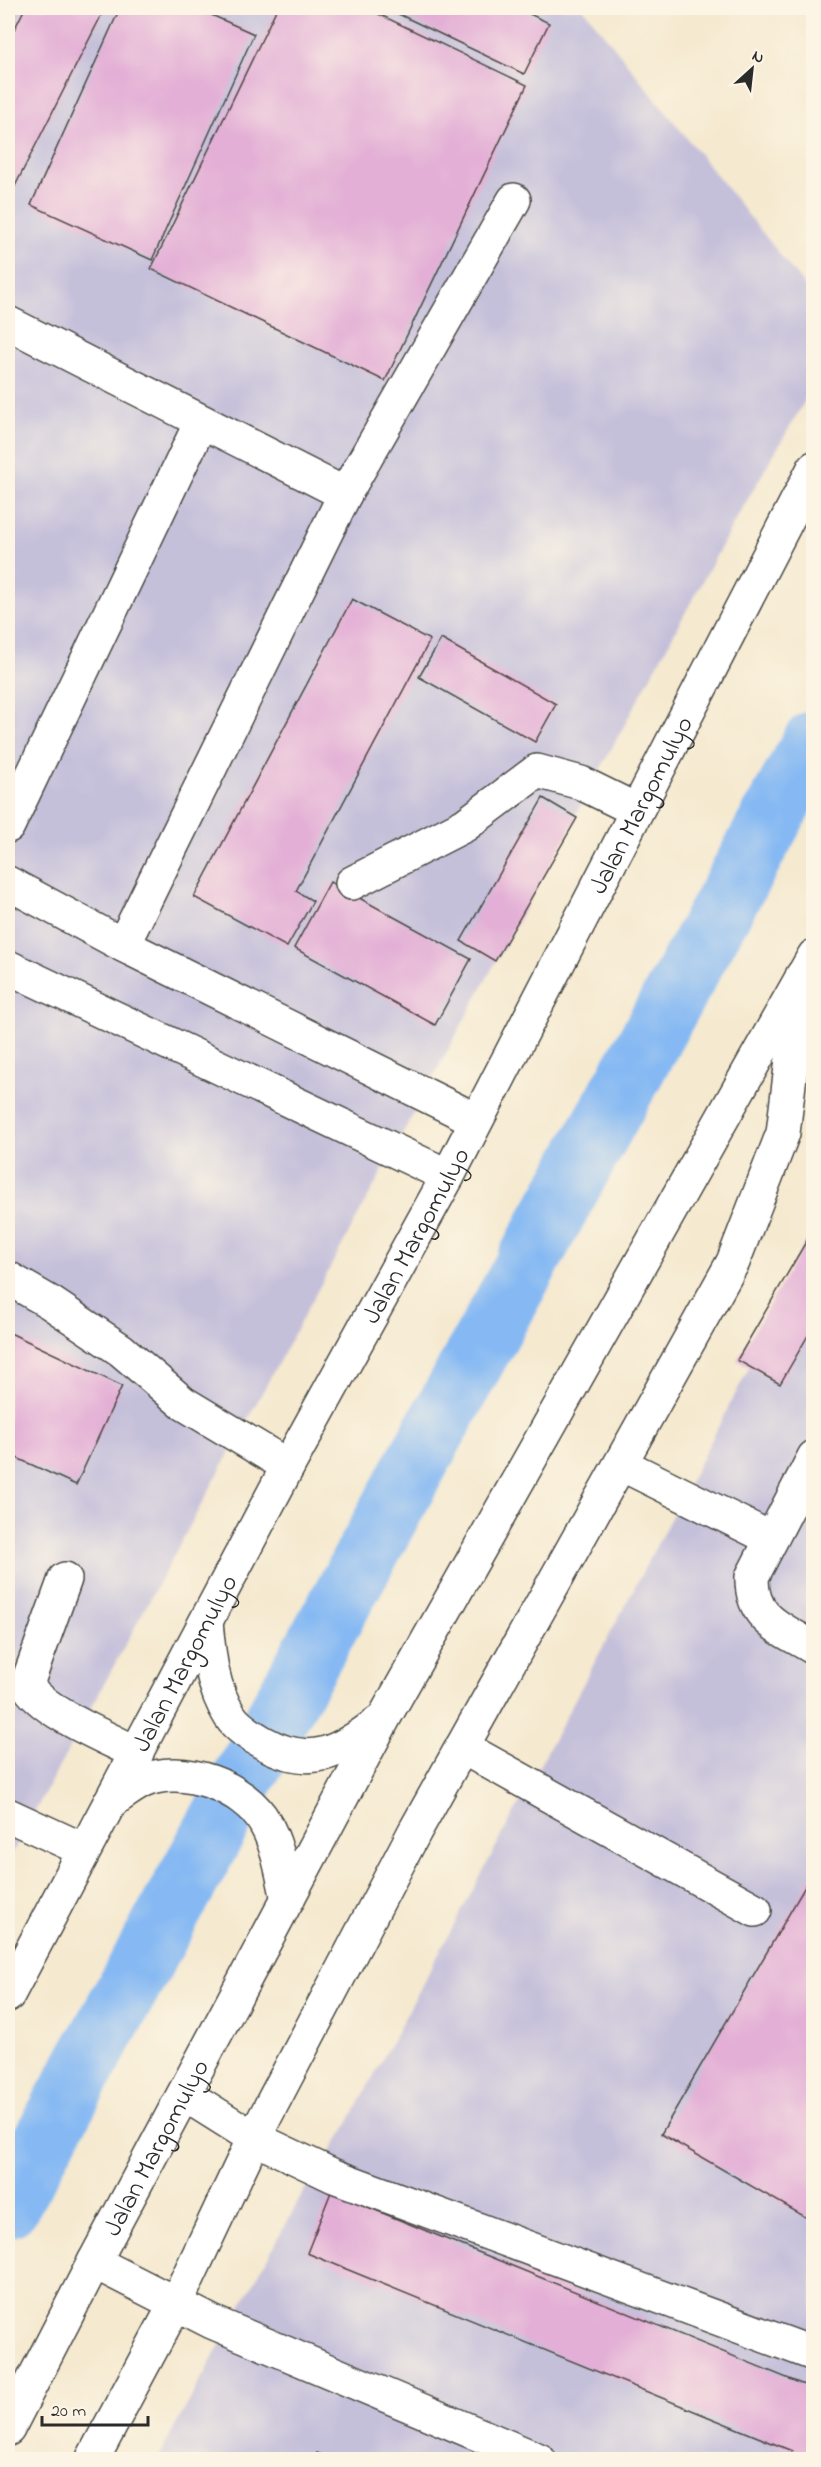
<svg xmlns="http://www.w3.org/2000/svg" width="821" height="2467" viewBox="0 0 821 2467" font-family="'Indie Flower',sans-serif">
	<rect width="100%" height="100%" fill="#fcf5e5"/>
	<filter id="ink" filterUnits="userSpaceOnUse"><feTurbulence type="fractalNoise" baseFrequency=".0167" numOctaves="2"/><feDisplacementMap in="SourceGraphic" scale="12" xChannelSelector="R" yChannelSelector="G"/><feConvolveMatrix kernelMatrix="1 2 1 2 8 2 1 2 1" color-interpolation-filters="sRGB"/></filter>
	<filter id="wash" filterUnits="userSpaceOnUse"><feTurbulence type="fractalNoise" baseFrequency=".008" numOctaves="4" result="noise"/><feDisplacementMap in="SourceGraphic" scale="24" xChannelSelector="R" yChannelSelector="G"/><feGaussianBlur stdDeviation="1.35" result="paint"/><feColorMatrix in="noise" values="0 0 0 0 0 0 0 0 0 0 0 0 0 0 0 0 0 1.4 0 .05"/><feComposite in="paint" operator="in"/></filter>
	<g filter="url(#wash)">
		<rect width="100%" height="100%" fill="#f5e9cf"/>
		<!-- industrial -->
		<g fill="#c5c0da">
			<path d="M8 8H583L813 296V387L735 521 8 1861Z"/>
			<path d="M813 1245V2459L157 2460 304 2191 344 2131 629 1598Z"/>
		</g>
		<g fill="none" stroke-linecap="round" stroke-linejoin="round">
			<!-- river -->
			<path stroke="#86b9f3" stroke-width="63" d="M8 2206 814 742"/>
		</g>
		<g id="blocks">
			<!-- building -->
			<g fill="#e3afd6">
				<path d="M25 8H105L8 200V42Z"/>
				<path d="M120 8H196L254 34 152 260 31 205Z"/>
				<path d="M277 8H366L527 85 385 381 151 269Z"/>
				<path d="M386 8H517L549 23 524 74Z"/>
				<path d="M352 599 430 640 296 891 313 901 287 947 194 897Z"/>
				<path d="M441 639 556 704 535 742 419 677Z"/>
				<path d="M543 798 577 818 495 961 461 941Z"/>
				<path d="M330 882 471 959 435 1025 294 948Z"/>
				<path d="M814 1228V1325L780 1384 737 1360Z"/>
				<path d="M8 1332 122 1386 76 1485 8 1454Z"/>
				<path d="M814 1871V2222L661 2134Z"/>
				<path d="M331 2192 814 2389V2460H789L792 2451 307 2253Z"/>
				<path d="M317 2453 333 2459V2460H314Z"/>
			</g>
		</g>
	</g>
	<g filter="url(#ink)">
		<use href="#blocks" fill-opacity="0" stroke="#494844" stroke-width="1.5"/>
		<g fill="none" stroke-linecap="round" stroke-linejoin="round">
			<defs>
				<g id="minor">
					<path d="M8 323 345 494 123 945 476 1120"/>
					<path d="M345 494 514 200"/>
					<path d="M8 826 201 422"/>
					<path d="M8 883 123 945"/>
					<path d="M352 883 465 825 537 771 581 783 636 810"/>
					<path d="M8 967 448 1176"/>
					<path d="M8 1278 51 1303 121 1350 183 1403 288 1466"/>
					<path d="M814 1457 752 1577C751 1620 781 1628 814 1648"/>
					<path d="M621 1464 770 1538"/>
					<path d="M65 1579 27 1684C39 1710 109 1739 137 1753"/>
					<path d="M462 1747 755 1910"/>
					<path d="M8 1815 84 1850"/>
					<path d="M184 2094 254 2138 334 2176 814 2354"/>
					<path d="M94 2262 212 2322 539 2460"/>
					<path d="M92 2460 176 2303 254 2138 415 1831 733 1262 783 1133 802 976"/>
				</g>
				<g id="major">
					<path d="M206 1622C209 1655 212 1688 230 1716 237 1727 250 1735 262 1742 310 1769 339 1753 379 1722"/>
					<path d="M111 1801C122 1795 132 1786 143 1781 182 1763 245 1787 265 1823 278 1845 282 1874 288 1899"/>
					<path id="s1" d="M8 1995 288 1466 448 1176 814 468"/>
					<path id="s2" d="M8 2429 94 2262 384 1718 814 956"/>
				</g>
			</defs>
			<!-- minor casing -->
			<use href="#minor" stroke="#494844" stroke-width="36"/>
			<!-- major casing -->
			<use href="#major" stroke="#494844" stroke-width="36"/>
			<!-- minor -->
			<use href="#minor" stroke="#fff" stroke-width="33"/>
			<!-- major -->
			<use href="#major" stroke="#fff" stroke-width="33"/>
		</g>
	</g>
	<g text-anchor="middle" stroke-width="6" stroke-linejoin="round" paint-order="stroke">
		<!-- street labels -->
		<g font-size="26" fill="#2b2b2b" stroke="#fcf5e5">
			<text dy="9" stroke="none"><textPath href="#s1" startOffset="1348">Jalan Margomulyo</textPath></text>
			<text dy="9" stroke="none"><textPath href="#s1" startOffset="862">Jalan Margomulyo</textPath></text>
			<text dy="9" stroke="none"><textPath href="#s1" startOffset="376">Jalan Margomulyo</textPath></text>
			<text dy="9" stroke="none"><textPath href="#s2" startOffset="318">Jalan Margomulyo</textPath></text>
		</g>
	</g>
	<!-- margin -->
	<rect width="821" height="2467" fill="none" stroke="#fcf5e5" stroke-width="30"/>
	<!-- north arrow -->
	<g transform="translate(752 69) rotate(27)" stroke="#fcf5e5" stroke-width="4.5" paint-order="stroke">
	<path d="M0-4.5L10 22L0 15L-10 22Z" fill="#2b2b2b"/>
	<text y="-9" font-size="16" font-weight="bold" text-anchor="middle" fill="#2b2b2b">N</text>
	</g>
	<!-- scale -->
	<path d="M42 2416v9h106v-9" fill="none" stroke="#2b2b2b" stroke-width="3"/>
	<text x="51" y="2416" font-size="18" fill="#2b2b2b" stroke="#fcf5e5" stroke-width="4.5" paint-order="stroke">20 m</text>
</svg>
